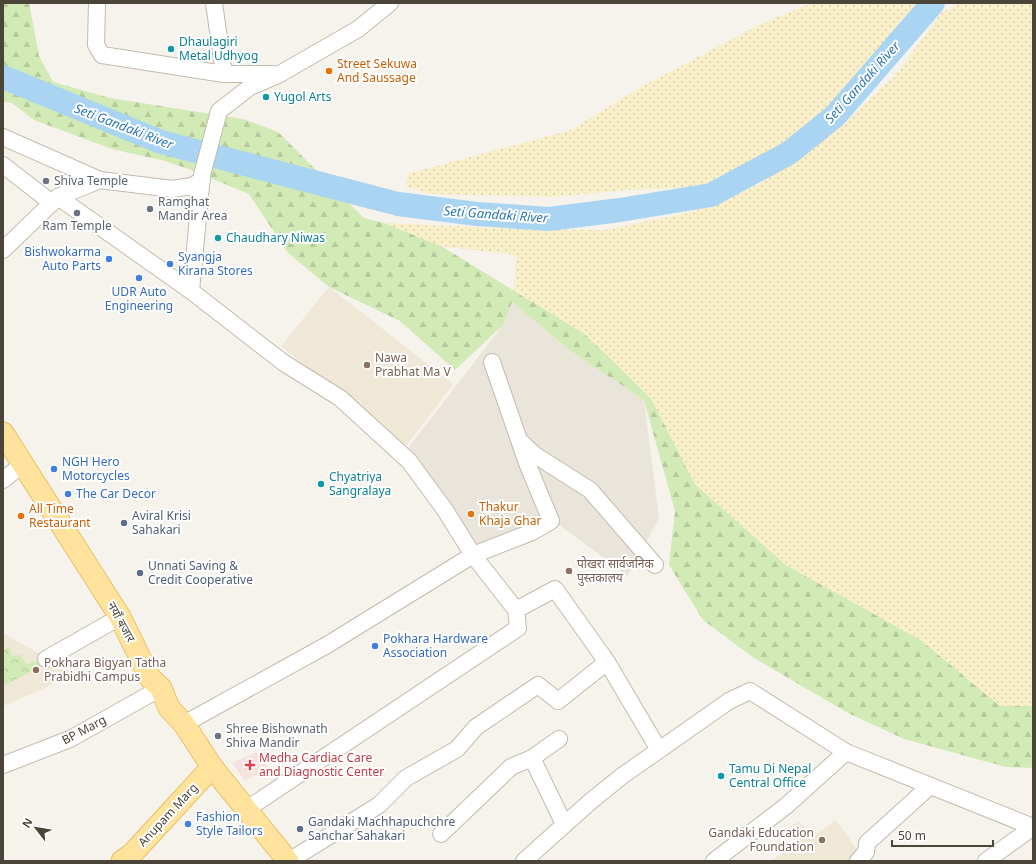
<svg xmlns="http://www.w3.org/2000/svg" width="1036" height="864" viewBox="0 0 1036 864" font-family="'Noto Sans','Noto Sans Devanagari',sans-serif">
	<defs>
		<pattern id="forest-firs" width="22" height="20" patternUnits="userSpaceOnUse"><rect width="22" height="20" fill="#d2eab5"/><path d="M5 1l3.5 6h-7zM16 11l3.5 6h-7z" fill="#b6ca9c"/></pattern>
		<pattern id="sand-dots" width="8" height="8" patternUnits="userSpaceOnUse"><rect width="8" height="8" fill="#f9efc9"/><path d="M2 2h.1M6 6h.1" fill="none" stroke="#d7cead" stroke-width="1.8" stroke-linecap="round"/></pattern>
		<pattern id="park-crowns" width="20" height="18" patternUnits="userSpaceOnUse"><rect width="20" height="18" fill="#d2eab5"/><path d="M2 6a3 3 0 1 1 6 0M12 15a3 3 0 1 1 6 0" fill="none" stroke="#b6ca9c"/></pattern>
	</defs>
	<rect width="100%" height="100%" fill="#f6f3ec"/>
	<!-- residential -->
	<path fill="#eae5da" d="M512 301 572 352 644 400 659 518 628 576 558 524 478 545 409 447 503 325Z"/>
	<!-- education -->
	<g fill="#efe8d6">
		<path d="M329 287 453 384 404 449 281 346Z"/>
		<path d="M3 633 40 654 46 667 63 659 70 674 43 689 3 706Z"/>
		<path d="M836 820 860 854 851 861H771L797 843 788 828 799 821 813 836Z"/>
	</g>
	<!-- medical -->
	<path fill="#f6e3e0" d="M256 752 268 768 245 781 232 763Z"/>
	<!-- forest -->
	<path fill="url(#forest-firs)" d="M3 3H29L39 56 53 82 110 98 243 119 278 132 364 218 384 223 441 246 585 334 651 398 695 484 786 565 921 640 1000 706H1033V768L1006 767 904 739 848 713 754 658 703 620 669 565 675 511 644 400 572 352 512 302 503 325 455 370 400 321 329 287 288 253 249 194 191 170 165 161 112 149 34 120 12 103 3 101Z"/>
	<!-- sand -->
	<g fill="url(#sand-dots)">
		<path d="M812 3H917L880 48 836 110 747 170 695 187 626 190 553 197 431 194 406 187 407 174 571 130 641 87 759 25Z"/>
		<path d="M960 3 1033 4V706H1000L921 640 786 565 695 484 651 398 585 334 514 291 516 255 441 246 384 223 519 229 605 230 692 212 761 183 838 129 896 75 941 13Z"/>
	</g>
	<!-- park -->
	<path fill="url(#park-crowns)" d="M9 647 12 656 20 655 26 664 37 661 40 667 3 686V650Z"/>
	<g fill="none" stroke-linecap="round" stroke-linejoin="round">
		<!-- river -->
		<path stroke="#a9d4f2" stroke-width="24" d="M3 77 161 142 398 204 477 214 549 219 620 210 711 195 789 153 835 116 933 3"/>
		<defs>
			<g id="minor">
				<path d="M97 3 96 45 102 55 224 74"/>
				<path d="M214 3 224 74H273"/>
				<path d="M3 137 100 180 58 197 3 250"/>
				<path d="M3 165 52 203"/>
				<path d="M100 180 172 189 192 186 202 180"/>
				<path d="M58 197 191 291 284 363 340 398 409 461 445 510 473 555 327 645 184 724"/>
				<path d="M191 291 202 175 219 111 250 87 278 75 358 29 390 3"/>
				<path d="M492 362 527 463 551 521 532 532 473 555 516 610 555 589 607 662 659 750"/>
				<path d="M520 441 535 455 590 490 655 565"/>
				<path d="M3 480 23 464"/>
				<path d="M46 659 120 617"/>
				<path d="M532 758 559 739"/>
				<path d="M3 765 70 739 161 688"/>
				<path d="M247 809 518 628 516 610"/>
				<path d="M441 834 511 767 532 758 564 824"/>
				<path d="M289 861 379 805 406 778 457 749 476 727 538 685 558 701 607 662"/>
				<path d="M524 861 591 801 622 776 729 701 750 691 846 752 1033 827"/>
				<path d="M714 861 786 806 846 752"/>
				<path d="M858 861 866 852 867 843 930 786"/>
				<path d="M986 861 1033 827"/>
			</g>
			<g id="major">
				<path d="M3 433 120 617 150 678 161 688 169 708 184 724 212 767 288 861"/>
				<path d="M122 861 132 854 212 767"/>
			</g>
		</defs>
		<!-- minor casing -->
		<use href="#minor" stroke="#c2bbae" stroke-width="18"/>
		<!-- major casing -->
		<use href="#major" stroke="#e6c16a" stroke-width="23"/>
		<!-- minor -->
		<use href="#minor" stroke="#fff" stroke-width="16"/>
		<!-- major -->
		<use href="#major" stroke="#ffe39c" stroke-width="21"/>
	</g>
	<!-- markers -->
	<g fill="#0f9aa8" stroke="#fff" stroke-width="1.5">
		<circle cx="171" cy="49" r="4"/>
		<circle cx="266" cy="97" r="4"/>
		<circle cx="218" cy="238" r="4"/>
		<circle cx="321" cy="484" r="4"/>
		<circle cx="721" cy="776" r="4"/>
	</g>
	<g fill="#e8710a" stroke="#fff" stroke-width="1.5">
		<circle cx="329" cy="71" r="4"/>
		<circle cx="471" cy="514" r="4"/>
		<circle cx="21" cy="516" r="4"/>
	</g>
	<g fill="#6b7280" stroke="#fff" stroke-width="1.5">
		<circle cx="46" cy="181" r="4"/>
		<circle cx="150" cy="209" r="4"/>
		<circle cx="77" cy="213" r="4"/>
		<circle cx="218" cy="736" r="4"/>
	</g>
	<g fill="#3f7fe0" stroke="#fff" stroke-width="1.5">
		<circle cx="109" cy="259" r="4"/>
		<circle cx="170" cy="264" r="4"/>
		<circle cx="139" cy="278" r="4"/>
		<circle cx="54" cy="469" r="4"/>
		<circle cx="68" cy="494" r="4"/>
		<circle cx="375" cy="646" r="4"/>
		<circle cx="188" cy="824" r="4"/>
	</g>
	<g fill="#8d6e63" stroke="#fff" stroke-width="1.5">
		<circle cx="367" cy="365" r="4"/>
		<circle cx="569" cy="571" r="4"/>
		<circle cx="36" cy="670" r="4"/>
		<circle cx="822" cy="840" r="4"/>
	</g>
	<g fill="#5c6f8a" stroke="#fff" stroke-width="1.5">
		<circle cx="124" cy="523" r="4"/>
		<circle cx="140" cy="573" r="4"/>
		<circle cx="300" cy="829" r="4"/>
	</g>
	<path fill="#e0444e" stroke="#fff" stroke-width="1.5" d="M248 759h4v4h4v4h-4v4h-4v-4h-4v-4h4z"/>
	<g text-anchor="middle" stroke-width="4" stroke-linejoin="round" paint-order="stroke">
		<!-- culture labels -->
		<g font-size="12" fill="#0d838f" stroke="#fff" text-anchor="start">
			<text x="179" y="46">Dhaulagiri<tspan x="179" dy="14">Metal Udhyog</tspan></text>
			<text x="274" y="101">Yugol Arts</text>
			<text x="226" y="242">Chaudhary Niwas</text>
			<text x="329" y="481">Chyatriya<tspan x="329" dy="14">Sangralaya</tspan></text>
			<text x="729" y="773">Tamu Di Nepal<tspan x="729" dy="14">Central Office</tspan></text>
		</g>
		<!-- food labels -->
		<g font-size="12" fill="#c56008" stroke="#fff" text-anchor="start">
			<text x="337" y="68">Street Sekuwa<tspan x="337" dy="14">And Saussage</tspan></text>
			<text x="479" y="511">Thakur<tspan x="479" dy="14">Khaja Ghar</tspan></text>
			<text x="29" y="513">All Time<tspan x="29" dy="14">Restaurant</tspan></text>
		</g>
		<!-- worship labels -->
		<g font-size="12" fill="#5b616d" stroke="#fff" text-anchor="start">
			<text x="54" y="185">Shiva Temple</text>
			<text x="158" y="206">Ramghat<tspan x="158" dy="14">Mandir Area</tspan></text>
			<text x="77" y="230" text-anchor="middle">Ram Temple</text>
			<text x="226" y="733">Shree Bishownath<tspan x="226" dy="14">Shiva Mandir</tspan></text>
		</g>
		<!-- shop labels -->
		<g font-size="12" fill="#366cbe" stroke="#fff" text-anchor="start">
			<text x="101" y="256" text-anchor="end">Bishwokarma<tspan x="101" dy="14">Auto Parts</tspan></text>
			<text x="178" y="261">Syangja<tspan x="178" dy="14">Kirana Stores</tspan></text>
			<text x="139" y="296" text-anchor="middle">UDR Auto<tspan x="139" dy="14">Engineering</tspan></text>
			<text x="62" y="466">NGH Hero<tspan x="62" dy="14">Motorcycles</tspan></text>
			<text x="76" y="498">The Car Decor</text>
			<text x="383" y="643">Pokhara Hardware<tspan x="383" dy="14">Association</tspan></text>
			<text x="196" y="821">Fashion<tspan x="196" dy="14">Style Tailors</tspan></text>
		</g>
		<!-- education labels -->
		<g font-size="12" fill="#785e54" stroke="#fff" text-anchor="start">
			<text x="375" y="362">Nawa<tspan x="375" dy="14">Prabhat Ma V</tspan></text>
			<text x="577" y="568">पोखरा सार्वजनिक<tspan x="577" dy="14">पुस्तकालय</tspan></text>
			<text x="44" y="667">Pokhara Bigyan Tatha<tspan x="44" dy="14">Prabidhi Campus</tspan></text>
			<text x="814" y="837" text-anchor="end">Gandaki Education<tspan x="814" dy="14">Foundation</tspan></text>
		</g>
		<!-- service labels -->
		<g font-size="12" fill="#4e5e75" stroke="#fff" text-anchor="start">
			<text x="132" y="520">Aviral Krisi<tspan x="132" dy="14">Sahakari</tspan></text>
			<text x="148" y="570">Unnati Saving &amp;<tspan x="148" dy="14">Credit Cooperative</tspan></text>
			<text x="308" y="826">Gandaki Machhapuchchre<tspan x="308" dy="14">Sanchar Sahakari</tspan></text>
		</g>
		<!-- street labels -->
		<g font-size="12" fill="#4b4439" stroke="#fff">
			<text transform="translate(121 622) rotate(61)" y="4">नयाँ बजार</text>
			<text transform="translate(84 730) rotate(-28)" y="4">BP Marg</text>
			<text transform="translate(168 815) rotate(-47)" y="4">Anupam Marg</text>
		</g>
		<!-- health labels -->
		<g font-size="12" fill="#be3a42" stroke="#fff" text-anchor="start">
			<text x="259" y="762">Medha Cardiac Care<tspan x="259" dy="14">and Diagnostic Center</tspan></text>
		</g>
		<!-- water labels -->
		<g font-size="13" font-style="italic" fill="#2e7ab2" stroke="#fff">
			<text transform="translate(862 82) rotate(-48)" y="5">Seti Gandaki River</text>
			<text transform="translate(124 126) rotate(21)" y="5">Seti Gandaki River</text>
			<text transform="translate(496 214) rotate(4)" y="5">Seti Gandaki River</text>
		</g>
	</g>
	<!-- border -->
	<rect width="1036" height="864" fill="none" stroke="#4b4439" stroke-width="8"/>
	<!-- north arrow -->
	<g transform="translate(36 828) rotate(301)" stroke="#ffffff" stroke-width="3" paint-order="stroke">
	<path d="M0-3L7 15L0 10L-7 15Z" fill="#4b4439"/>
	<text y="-6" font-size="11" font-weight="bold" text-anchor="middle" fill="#4b4439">N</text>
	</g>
	<!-- scale -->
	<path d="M892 840v6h101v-6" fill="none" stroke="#4b4439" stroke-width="2"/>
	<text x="898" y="840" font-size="12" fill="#4b4439" stroke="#ffffff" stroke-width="3" paint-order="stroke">50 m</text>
</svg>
